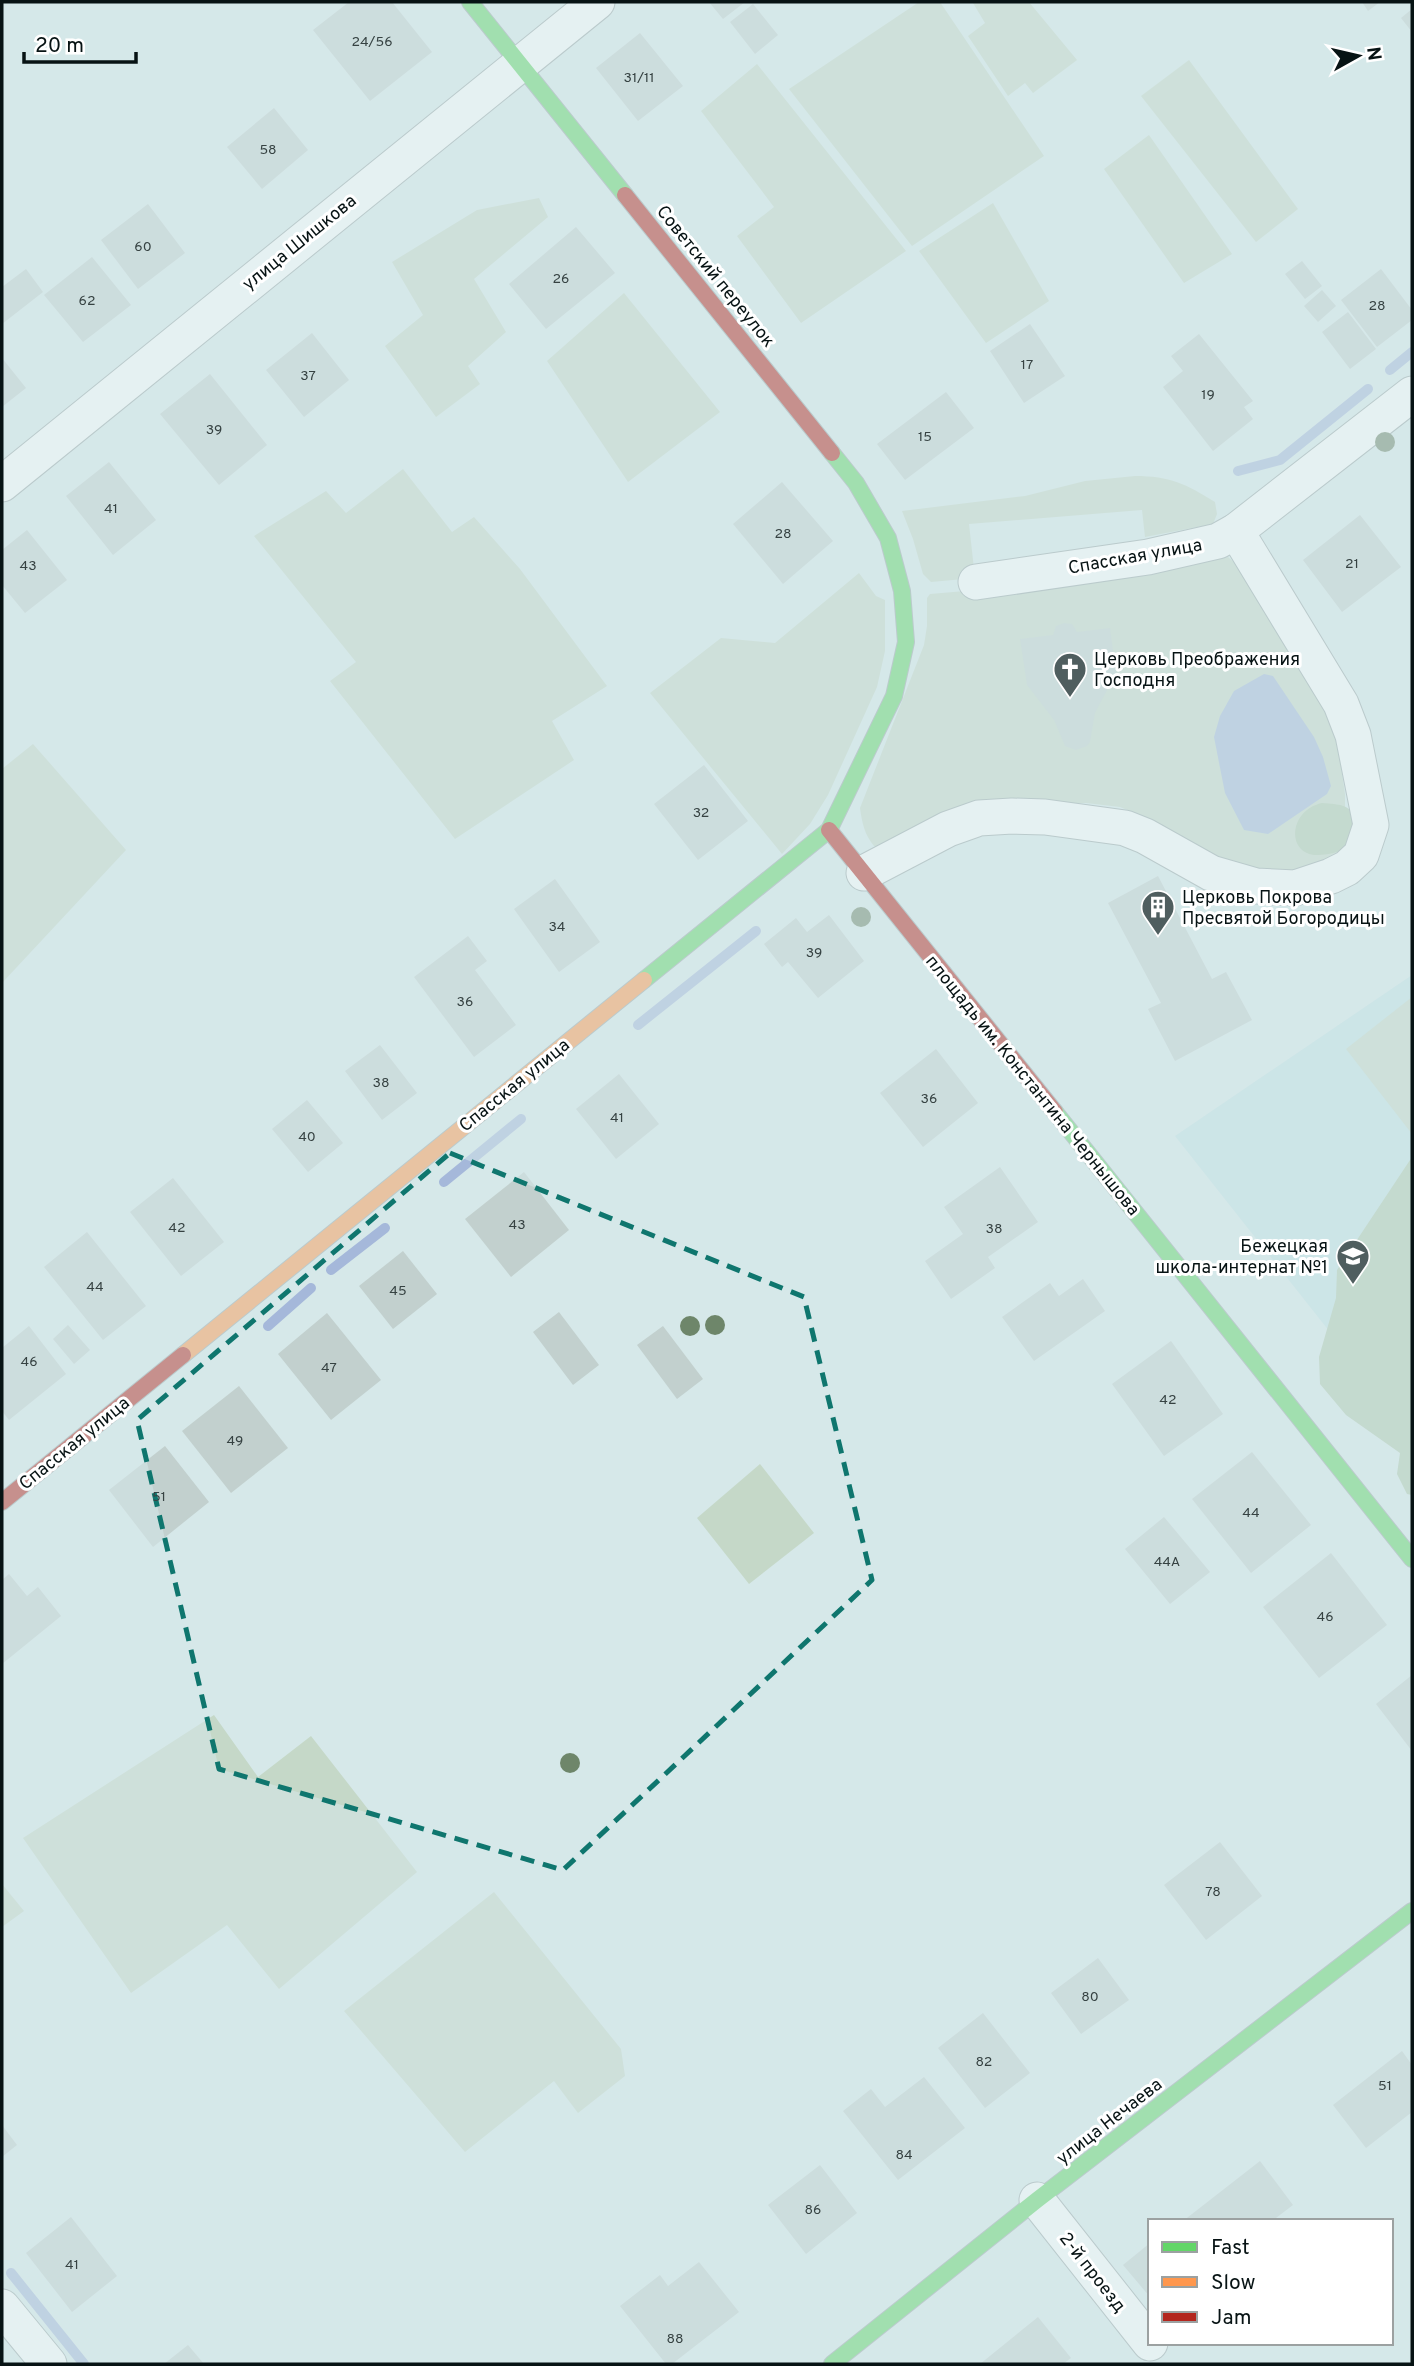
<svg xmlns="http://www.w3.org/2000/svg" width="1414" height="2366" viewBox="0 0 1414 2366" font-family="Overpass,sans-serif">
	<rect width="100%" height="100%" fill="#d6e8e9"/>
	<!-- built -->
	<path fill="#c2e2e4" d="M1412 975V1436L1175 1136Z"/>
	<!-- green -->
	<g fill="#c5d8c8">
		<path d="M919 2H940L1044 156 912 246 789 89Z"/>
		<path d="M974 2H1029L1077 60 1033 93 1025 83 1008 96 968 36 985 23 973 3Z"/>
		<path d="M1189 60 1298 209 1256 242 1141 96Z"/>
		<path d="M757 64 906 251 801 323 737 236 774 207 701 111Z"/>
		<path d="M1149 135 1232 254 1184 283 1104 169Z"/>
		<path d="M539 198 548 217 474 279 506 332 468 366 480 384 436 417 385 346 423 315 392 262 477 210Z"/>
		<path d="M993 203 1049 301 986 343 919 251Z"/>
		<path d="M624 293 720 412 628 482 547 361Z"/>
		<path d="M403 469 452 532 474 517 520 569 607 686 552 721 574 760 455 839 330 681 356 662 254 536 326 491 346 513Z"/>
		<path d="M1135 476C1170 476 1186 484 1215 502L1217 514 1213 524 1145 537 1142 510 969 524 975 578 931 582 923 574 913 539 902 511 1025 496 1085 481Z"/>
		<path d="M1228 557 1236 564 1330 716 1340 759 1345 794V823L1342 855 1317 871 1244 872 1142 816 1120 807 1086 803H1043L881 847 874 846C864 834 862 822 860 808L924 645 927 626V598L930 594 1150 575Z"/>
		<path d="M859 573 876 596 885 600V651L877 687 828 795 810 824 782 854 650 693 721 638 775 643Z"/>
		<path d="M33 744 126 850 2 983V769Z"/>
		<path d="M1412 997V1134L1346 1049Z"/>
		<path d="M760 1464 814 1533 749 1584 697 1518Z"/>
		<path d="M214 1715 258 1777 311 1736 417 1872 279 1989 227 1925 131 1993 23 1838Z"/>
		<path d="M2 1884 24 1911 2 1927Z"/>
		<path d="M494 1892 621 2049 625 2076 578 2113 554 2081 465 2152 344 2011Z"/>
	</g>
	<!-- forest -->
	<g fill="#b0c9af">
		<path d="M1322 803C1340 805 1349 803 1357 820L1346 849C1338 852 1327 855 1318 855 1287 856 1287 811 1322 803Z"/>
		<path d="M1412 1157V1495L1407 1494 1397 1474 1400 1453 1346 1415 1320 1384 1319 1357 1336 1298 1337 1270Z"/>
	</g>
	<!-- water -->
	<path fill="#a5b8da" d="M1264 674 1273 676 1314 737 1323 757 1331 786 1327 794 1268 834 1244 830 1225 793 1214 737 1220 716 1234 691Z"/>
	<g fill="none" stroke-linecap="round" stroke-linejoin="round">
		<!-- stream -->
		<g stroke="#a5b8da" stroke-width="10">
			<path d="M1390 370 1412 352"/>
			<path d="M1238 471 1280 460 1368 389"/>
			<path d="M638 1025 756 931"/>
			<path d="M444 1182 521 1119"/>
			<path d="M331 1270 385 1228"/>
			<path d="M268 1326 311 1288"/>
			<path d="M11 2273 84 2364"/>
		</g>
	</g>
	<!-- building -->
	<g fill="#c2d0ce">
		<path d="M349 2H392L432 52 370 101 313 30Z"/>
		<path d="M709 2H745L723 19Z"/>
		<path d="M1362 2H1380L1368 11Z"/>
		<path d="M753 4 778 35 755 54 730 22Z"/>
		<path d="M1412 9V32L1401 18Z"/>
		<path d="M640 33 683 86 638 121 596 68Z"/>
		<path d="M274 108 308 150 262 189 227 147Z"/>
		<path d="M148 204 185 253 138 289 101 240Z"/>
		<path d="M576 227 615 273 546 329 509 284Z"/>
		<path d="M92 257 131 305 83 342 44 295Z"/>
		<path d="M1302 261 1322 286 1305 299 1285 274Z"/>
		<path d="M26 269 43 292 2 324V287Z"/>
		<path d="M1381 269 1412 310V320L1377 347 1341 300Z"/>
		<path d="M1322 290 1336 306 1318 322 1304 306Z"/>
		<path d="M1348 312 1376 349 1350 369 1322 332Z"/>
		<path d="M1030 324 1065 376 1024 403 990 351Z"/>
		<path d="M312 333 349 380 304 417 266 370Z"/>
		<path d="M1199 334 1253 401 1244 407 1253 419 1213 451 1163 387 1183 371 1171 356Z"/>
		<path d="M2 358 26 388 2 407Z"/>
		<path d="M210 374 267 445 219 485 160 414Z"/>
		<path d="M946 392 974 428 905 480 877 444Z"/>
		<path d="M109 462 156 520 113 555 66 496Z"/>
		<path d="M782 482 833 541 783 584 733 524Z"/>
		<path d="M1360 515 1401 567 1342 612 1303 560Z"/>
		<path d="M27 530 67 580 25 613 2 585V550Z"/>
		<path d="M1064 623 1072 624 1077 632 1110 628 1116 673 1095 713 1090 742 1087 746 1076 750 1065 746 1054 720 1027 685 1020 639 1053 635 1056 626Z"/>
		<path d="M704 765 748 821 698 860 654 804Z"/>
		<path d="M1158 876 1212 979 1226 972 1252 1020 1175 1061 1148 1009 1161 1003 1108 903Z"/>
		<path d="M555 879 600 942 559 972 514 909Z"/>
		<path d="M829 915 864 961 818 998 788 962 782 967 764 944 796 918 807 932Z"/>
		<path d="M468 936 487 961 475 970 516 1025 474 1057 414 977Z"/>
		<path d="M380 1045 417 1093 382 1120 345 1071Z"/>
		<path d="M936 1049 978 1103 923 1147 880 1093Z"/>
		<path d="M619 1074 659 1124 616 1159 576 1109Z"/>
		<path d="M307 1100 343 1143 308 1172 272 1129Z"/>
		<path d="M1000 1167 1038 1222 988 1257 995 1268 951 1299 925 1261 963 1234 944 1207Z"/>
		<path d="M524 1172 569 1230 511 1277 465 1219Z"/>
		<path d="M173 1178 224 1242 181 1276 130 1212Z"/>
		<path d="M87 1232 146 1306 103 1340 44 1267Z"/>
		<path d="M403 1251 437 1294 393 1329 359 1286Z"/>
		<path d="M1083 1279 1105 1311 1034 1361 1002 1317 1050 1283 1059 1296Z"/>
		<path d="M559 1312 599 1365 573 1385 533 1332Z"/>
		<path d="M327 1313 381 1380 331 1420 278 1354Z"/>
		<path d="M68 1325 90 1350 74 1364 53 1339Z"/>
		<path d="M29 1326 66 1374 9 1420 2 1411V1348Z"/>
		<path d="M663 1326 703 1379 677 1399 637 1345Z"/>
		<path d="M1171 1341 1223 1414 1164 1456 1112 1384Z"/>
		<path d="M239 1386 288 1448 231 1493 182 1431Z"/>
		<path d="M165 1446 209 1502 153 1547 109 1490Z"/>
		<path d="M1252 1452 1311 1525 1251 1573 1192 1499Z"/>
		<path d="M1164 1517 1210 1572 1170 1604 1125 1549Z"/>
		<path d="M1331 1553 1387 1625 1319 1678 1263 1607Z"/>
		<path d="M9 1574 27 1596 38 1587 61 1616 2 1664V1580Z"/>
		<path d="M1412 1675V1751L1376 1704Z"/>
		<path d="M1220 1842 1262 1896 1206 1940 1164 1885Z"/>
		<path d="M1098 1958 1129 2000 1081 2034 1051 1993Z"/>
		<path d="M983 2013 1030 2073 985 2108 938 2048Z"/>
		<path d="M1402 2051 1412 2065V2112L1366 2148 1333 2105Z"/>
		<path d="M924 2077 965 2128 898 2180 843 2111 871 2089 885 2107Z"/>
		<path d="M2 2125 17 2145 2 2157Z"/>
		<path d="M1260 2161 1293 2205 1272 2221H1183Z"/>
		<path d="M820 2165 857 2213 806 2254 768 2205Z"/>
		<path d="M71 2217 117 2276 72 2312 26 2253Z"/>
		<path d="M1150 2243V2297L1123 2265Z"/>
		<path d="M699 2262 739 2312 672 2364H666L620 2306 660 2275 668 2286Z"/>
		<path d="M1038 2317 1071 2358 1063 2364H980Z"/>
		<path d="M188 2345 204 2364H164Z"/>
	</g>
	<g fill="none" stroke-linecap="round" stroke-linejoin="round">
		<defs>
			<g id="street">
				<path d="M2 484 597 2"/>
				<path d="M976 582 1148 557 1218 541 1236 531 1412 394"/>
				<path d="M864 873 948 829 979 818 1012 816 1045 817 1125 828 1145 836 1211 873 1256 886 1295 888 1331 876 1347 868 1361 855 1371 825 1353 735 1341 704 1236 531"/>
				<path d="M1037 2200 1150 2343"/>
				<path d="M2 2307 49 2364"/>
			</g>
			<g id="fast">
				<path d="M470 2 625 195"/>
				<path d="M644 980 829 830 894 696 906 642 902 591 888 538 856 483 832 453"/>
				<path d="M1055 1112 1412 1559"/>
				<path d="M832 2364 1037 2200 1412 1911"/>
			</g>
			<path id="slow" d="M183 1355 644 980"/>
			<g id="jam">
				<path d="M625 195 832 453"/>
				<path d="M829 830 1055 1112"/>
				<path d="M2 1502 183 1355"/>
			</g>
		</defs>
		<!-- street casing -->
		<use href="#street" stroke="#9aa8a9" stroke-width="37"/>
		<!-- fast casing -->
		<use href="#fast" stroke="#9aa8a9" stroke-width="18"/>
		<!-- slow casing -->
		<use href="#slow" stroke="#9aa8a9" stroke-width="18"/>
		<!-- jam casing -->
		<use href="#jam" stroke="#9aa8a9" stroke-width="18"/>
		<!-- street -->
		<use href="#street" stroke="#f9fcfc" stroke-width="35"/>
		<!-- fast -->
		<use href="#fast" stroke="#63d668" stroke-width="16"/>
		<!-- slow -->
		<use href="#slow" stroke="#ff974d" stroke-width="16"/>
		<!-- jam -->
		<use href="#jam" stroke="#b3261e" stroke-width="16"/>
	</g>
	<!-- trees -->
	<g fill="#6e866a">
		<circle cx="1385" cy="442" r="10"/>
		<circle cx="861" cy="917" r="10"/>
		<circle cx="715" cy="1325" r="10"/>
		<circle cx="690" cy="1326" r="10"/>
		<circle cx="570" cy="1763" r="10"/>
	</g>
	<!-- marked area -->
	<path d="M0 0H1414V2366H0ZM450 1153 804 1297 872 1580 563 1870 219 1769 137 1420Z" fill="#d6e8e9" fill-opacity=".55" fill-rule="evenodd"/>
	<path fill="none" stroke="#0f766e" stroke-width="5" stroke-dasharray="14 9" stroke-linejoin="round" d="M450 1153 804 1297 872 1580 563 1870 219 1769 137 1420Z"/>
	<!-- icons -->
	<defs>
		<symbol id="church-pin" viewBox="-11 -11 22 30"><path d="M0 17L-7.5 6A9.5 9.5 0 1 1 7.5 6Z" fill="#4f5e5f" stroke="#fff"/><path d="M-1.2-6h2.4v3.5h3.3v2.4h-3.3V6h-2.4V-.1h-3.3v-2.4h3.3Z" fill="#fff"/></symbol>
		<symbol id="building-pin" viewBox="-11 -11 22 30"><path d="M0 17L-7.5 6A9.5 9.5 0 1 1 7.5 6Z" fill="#4f5e5f" stroke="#fff"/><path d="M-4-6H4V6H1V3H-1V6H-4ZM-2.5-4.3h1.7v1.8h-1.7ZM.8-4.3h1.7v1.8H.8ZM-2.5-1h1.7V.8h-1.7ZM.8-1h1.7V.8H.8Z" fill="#fff"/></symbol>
		<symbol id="school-pin" viewBox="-11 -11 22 30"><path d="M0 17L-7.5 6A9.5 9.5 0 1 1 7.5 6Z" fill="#4f5e5f" stroke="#fff"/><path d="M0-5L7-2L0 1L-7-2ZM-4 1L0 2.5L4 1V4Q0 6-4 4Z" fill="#fff"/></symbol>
	</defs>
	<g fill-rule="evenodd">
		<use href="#church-pin" x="1051" y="650" width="38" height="52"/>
		<use href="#building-pin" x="1139" y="888" width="38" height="52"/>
		<use href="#school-pin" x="1334" y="1237" width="38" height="52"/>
	</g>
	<g text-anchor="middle" stroke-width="6" stroke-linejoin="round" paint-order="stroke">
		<!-- number labels -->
		<g font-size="14" fill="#364242">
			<text x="372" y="46">24/56</text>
			<text x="639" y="82">31/11</text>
			<text x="268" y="154">58</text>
			<text x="143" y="251">60</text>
			<text x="561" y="283">26</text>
			<text x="87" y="305">62</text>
			<text x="1377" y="310">28</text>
			<text x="1027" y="369">17</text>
			<text x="308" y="380">37</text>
			<text x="1208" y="399">19</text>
			<text x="214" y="434">39</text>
			<text x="925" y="441">15</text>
			<text x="111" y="513">41</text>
			<text x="783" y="538">28</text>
			<text x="1352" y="568">21</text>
			<text x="28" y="570">43</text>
			<text x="701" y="817">32</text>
			<text x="557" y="931">34</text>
			<text x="814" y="957">39</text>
			<text x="465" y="1006">36</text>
			<text x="381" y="1087">38</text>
			<text x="929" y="1103">36</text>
			<text x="617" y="1122">41</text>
			<text x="307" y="1141">40</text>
			<text x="517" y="1229">43</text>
			<text x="177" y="1232">42</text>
			<text x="994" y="1233">38</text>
			<text x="95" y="1291">44</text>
			<text x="398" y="1295">45</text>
			<text x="29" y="1366">46</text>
			<text x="329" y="1372">47</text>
			<text x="1168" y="1404">42</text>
			<text x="235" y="1445">49</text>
			<text x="159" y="1501">51</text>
			<text x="1251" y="1517">44</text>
			<text x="1167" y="1566">44А</text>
			<text x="1325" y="1621">46</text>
			<text x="1213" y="1896">78</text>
			<text x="1090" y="2001">80</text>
			<text x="984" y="2066">82</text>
			<text x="1385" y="2090">51</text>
			<text x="904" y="2159">84</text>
			<text x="813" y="2214">86</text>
			<text x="72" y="2269">41</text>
			<text x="675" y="2343">88</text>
		</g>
		<!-- street labels -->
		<g font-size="18" fill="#071314" stroke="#fff">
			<text transform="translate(299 242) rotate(-39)" y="6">улица Шишкова</text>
			<text transform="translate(716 276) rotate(51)" y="6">Советский переулок</text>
			<text transform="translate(1135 556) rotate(-10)" y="6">Спасская улица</text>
			<text transform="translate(514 1085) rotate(-39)" y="6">Спасская улица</text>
			<text transform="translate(1033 1085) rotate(51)" y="6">площадь им. Константина Чернышова</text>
			<text transform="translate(74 1443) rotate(-39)" y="6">Спасская улица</text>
			<text transform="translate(1109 2121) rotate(-38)" y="6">улица Нечаева</text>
			<text transform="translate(1093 2272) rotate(52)" y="6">2-й проезд</text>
		</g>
		<!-- poi labels -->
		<g font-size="18" fill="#071314" stroke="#fff" text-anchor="start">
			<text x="1094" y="665">Церковь Преображения<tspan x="1094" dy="21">Господня</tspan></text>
			<text x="1182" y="903">Церковь Покрова<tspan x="1182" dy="21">Пресвятой Богородицы</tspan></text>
			<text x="1328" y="1252" text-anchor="end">Бежецкая<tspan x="1328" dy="21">школа-интернат №1</tspan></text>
		</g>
	</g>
	<!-- border -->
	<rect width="1414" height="2366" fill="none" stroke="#071314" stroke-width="7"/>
	<!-- legend -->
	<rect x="1148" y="2219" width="245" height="126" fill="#ffffff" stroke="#9ca1a1" stroke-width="2"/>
	<rect x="1162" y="2242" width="35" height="10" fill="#63d668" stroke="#9ca1a1" stroke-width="2"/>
	<text x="1211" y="2254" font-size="21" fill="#071314">Fast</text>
	<rect x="1162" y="2277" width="35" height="10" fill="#ff974d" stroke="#9ca1a1" stroke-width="2"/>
	<text x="1211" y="2289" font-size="21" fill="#071314">Slow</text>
	<rect x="1162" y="2312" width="35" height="10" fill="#b3261e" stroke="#9ca1a1" stroke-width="2"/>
	<text x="1211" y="2324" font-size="21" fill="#071314">Jam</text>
	<!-- north arrow -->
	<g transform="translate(1358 56) rotate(82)" stroke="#ffffff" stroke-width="5" paint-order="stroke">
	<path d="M0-5L12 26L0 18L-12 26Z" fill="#071314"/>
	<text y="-10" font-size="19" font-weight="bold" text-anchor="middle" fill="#071314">N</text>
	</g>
	<!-- scale -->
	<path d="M24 52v10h112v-10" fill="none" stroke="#071314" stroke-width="3.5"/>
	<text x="35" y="52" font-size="21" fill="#071314" stroke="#ffffff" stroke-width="5" paint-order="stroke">20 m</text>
</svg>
